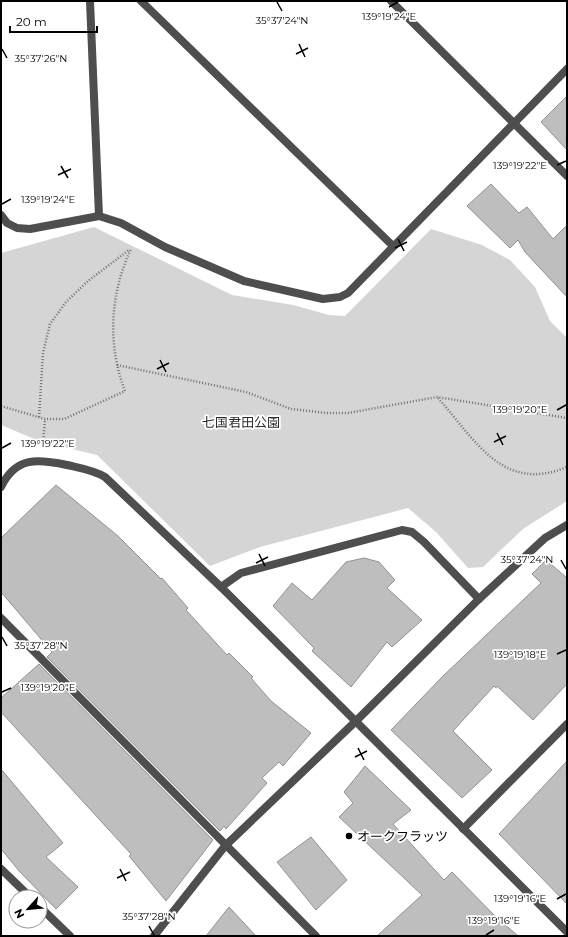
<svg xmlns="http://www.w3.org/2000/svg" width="568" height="937" viewBox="0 0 568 937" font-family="Montserrat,'Noto Sans JP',sans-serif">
	<rect width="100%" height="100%" fill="#fff"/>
	<!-- green -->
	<path fill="#d5d5d5" d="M94 227 232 295 293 305 329 315 345 316 431 229 482 245 510 260 535 287 550 321 567 338V501L523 529 483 567 468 568 436 532 408 508 260 547 210 566 97 455 39 441 1 425V253Z"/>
	<!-- building -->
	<g fill="#bebebe" stroke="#929292">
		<path d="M567 96V150L541 122Z"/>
		<path d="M491 184 519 213 527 207 553 239 567 225V297L525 252 518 240 510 248 467 206Z"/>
		<path d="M56 485 118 536 161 579 162 578 188 608 186 610 227 655 229 653 253 677 251 678 271 701 311 733 283 766 279 762 262 778 267 783 226 829 224 826 220 831 47 657 52 652 1 592V538Z"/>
		<path d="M364 558 379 562 395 580 387 588 422 620 392 647 387 642 351 687 312 651 314 648 273 606 292 583 312 600 346 562Z"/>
		<path d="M546 560 567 578V684L533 720 497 686 496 688 494 686 453 731 492 770 462 798 391 730 443 676 541 583 532 574Z"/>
		<path d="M39 664 213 840 166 901 129 856 131 854 1 712V698Z"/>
		<path d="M567 761V904L499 834Z"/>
		<path d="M365 766 411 810 393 824 444 880 452 872 493 914 518 936H377L422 895 339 817 353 803 344 792Z"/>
		<path d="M1 769 63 843 46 857 78 887 56 909 20 872 1 849Z"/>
		<path d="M311 837 347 880 316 910 277 862Z"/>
		<path d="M229 907 256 936H206Z"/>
	</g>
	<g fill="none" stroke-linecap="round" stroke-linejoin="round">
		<!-- path -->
		<g stroke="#707070" stroke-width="2.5" stroke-dasharray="1 2" stroke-linecap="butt">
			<path d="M117 365 246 392 291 409 327 413H348L437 397 567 418"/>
			<path d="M438 398C475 439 502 494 567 467"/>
			<path d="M1 406 45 419H64L125 391C107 344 110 294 131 249"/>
			<path d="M39 417 43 353 50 324 66 302 88 281 129 250"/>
			<path d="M43 443 45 419"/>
		</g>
		<!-- street -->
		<g stroke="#4e4e4e" stroke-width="8">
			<path d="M90 1 99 216"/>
			<path d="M141 1 393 246"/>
			<path d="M391 1 567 176"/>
			<path d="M1 215 7 223 17 228 30 229 99 216 121 223 165 247 244 281 323 299 340 297 348 293 567 69"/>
			<path d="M1 487C16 456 38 459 67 465 80 468 93 470 105 477L221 587 567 932"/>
			<path d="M221 587 241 573 402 530 412 532 424 542 479 599"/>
			<path d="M1 618 316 936"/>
			<path d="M463 829 567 724"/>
			<path d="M1 869 30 897"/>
			<path d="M40 907 70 936"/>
			<path d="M154 936 225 846 356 721 479 599 545 538 567 525"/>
		</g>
	</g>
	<!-- ticks -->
	<path fill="none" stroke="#000" stroke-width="1.5" d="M277 2 282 11M389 7 398 2M299 44 305 57M2 49 7 58M296 54 308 48M557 165 566 161M61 166 68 178M58 175 71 169M2 204 11 199M398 239 404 251M395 248 407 242M160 360 166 372M157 369 169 363M557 410 566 405M497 433 503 445M494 442 506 436M2 448 11 443M259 554 265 566M561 560 566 569M256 563 268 557M2 637 7 646M557 654 566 650M2 692 11 688M358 748 364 760M355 757 367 751M120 869 126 881M117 878 130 872M557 899 566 894M149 926 154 935M486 935 494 930"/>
	<!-- markers -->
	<circle fill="#000" stroke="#fff" stroke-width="1.5" cx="349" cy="836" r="4"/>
	<g text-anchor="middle" stroke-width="3.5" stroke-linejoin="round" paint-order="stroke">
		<!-- park labels -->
		<g font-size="13" fill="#2c2c2c" stroke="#fff">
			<text x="241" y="427">七国君田公園</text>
		</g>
		<!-- poi labels -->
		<g font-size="13" fill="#000" stroke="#fff" text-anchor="start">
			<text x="357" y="841">オークフラッツ</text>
		</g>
	</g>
	<g font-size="10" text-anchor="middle" fill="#000" stroke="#fff" stroke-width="3.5" stroke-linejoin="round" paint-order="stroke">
		<text x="389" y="20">139°19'24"E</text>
		<text x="282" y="24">35°37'24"N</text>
		<text x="41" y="62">35°37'26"N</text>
		<text x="520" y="169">139°19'22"E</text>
		<text x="48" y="203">139°19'24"E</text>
		<text x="520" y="413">139°19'20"E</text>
		<text x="48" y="447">139°19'22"E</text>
		<text x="527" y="563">35°37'24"N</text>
		<text x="41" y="649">35°37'28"N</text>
		<text x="520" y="658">139°19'18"E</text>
		<text x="48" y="691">139°19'20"E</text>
		<text x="520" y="902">139°19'16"E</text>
		<text x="149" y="920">35°37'28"N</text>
		<text x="494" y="924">139°19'16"E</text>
	</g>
	<!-- border -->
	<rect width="568" height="937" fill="none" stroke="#000000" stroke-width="4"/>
	<!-- north arrow -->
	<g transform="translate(28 909) rotate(243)"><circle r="19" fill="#ffffff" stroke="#999999"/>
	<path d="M0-3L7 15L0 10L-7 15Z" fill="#000000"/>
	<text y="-6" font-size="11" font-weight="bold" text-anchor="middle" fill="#000000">N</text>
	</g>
	<!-- scale -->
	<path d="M10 26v6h87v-6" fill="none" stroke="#000000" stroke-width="2"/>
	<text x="16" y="26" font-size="12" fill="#000000" stroke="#ffffff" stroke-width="3" paint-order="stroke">20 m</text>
</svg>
